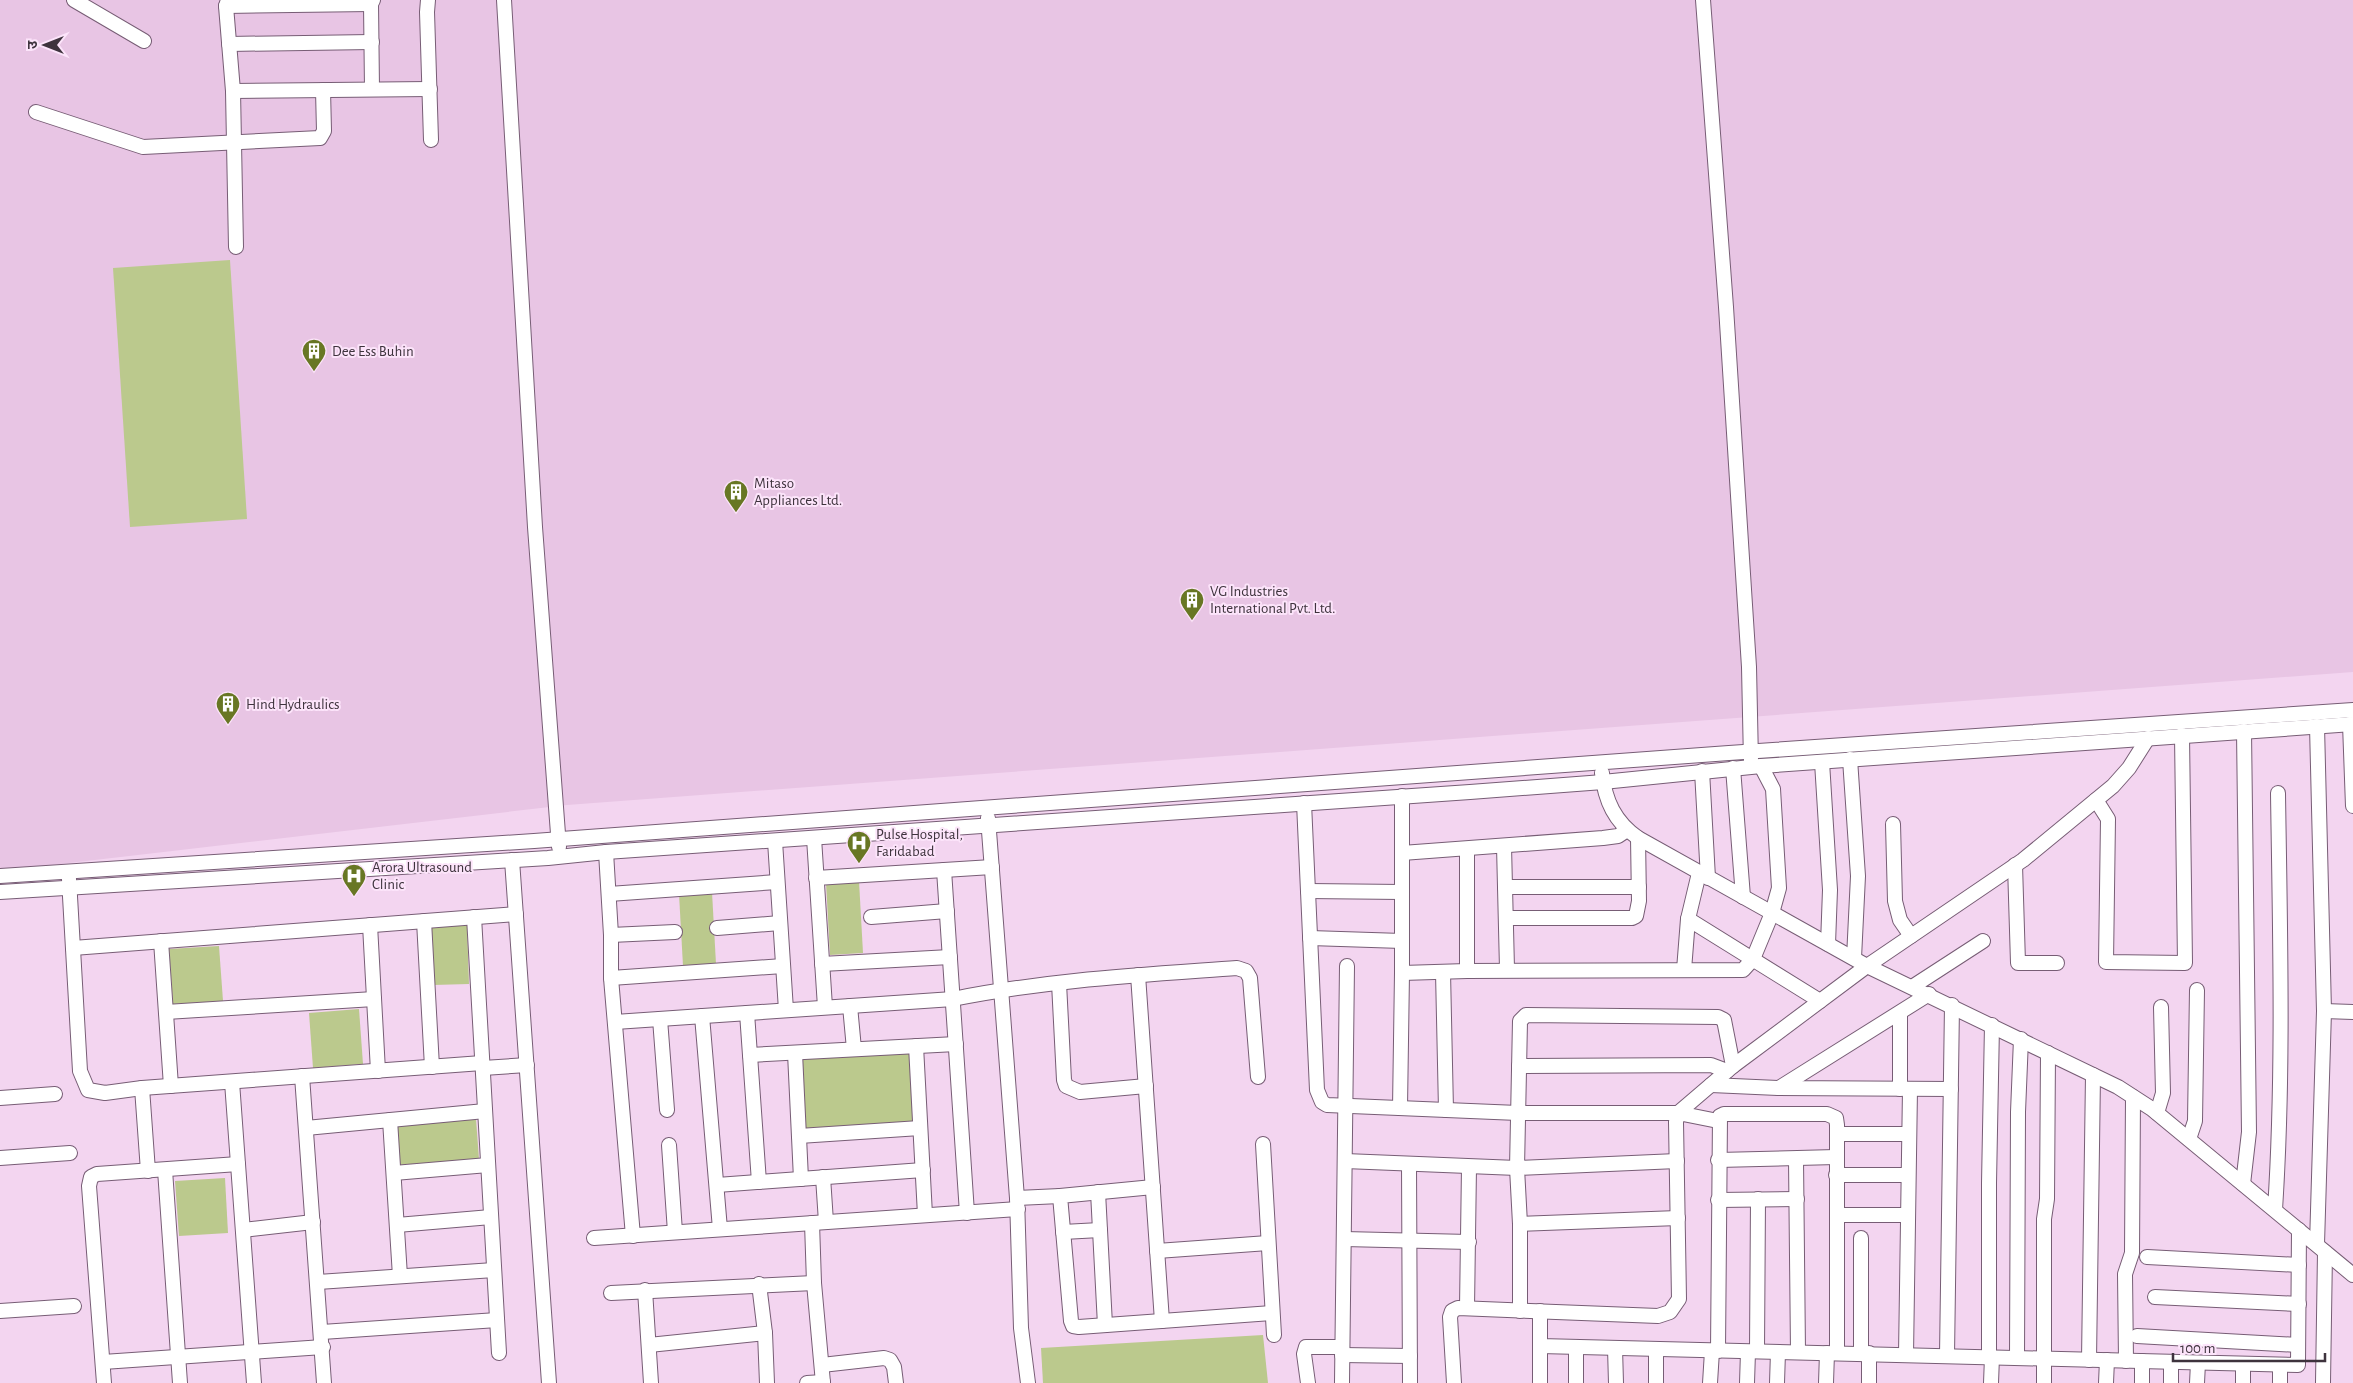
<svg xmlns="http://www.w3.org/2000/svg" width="2353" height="1383" viewBox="0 0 2353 1383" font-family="'Alegreya Sans','Noto Sans Devanagari',sans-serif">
	<rect width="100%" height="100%" fill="#f3d5f0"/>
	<!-- built -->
	<path fill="#e8c5e4" d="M0 0H2353V672L567 805 0 871Z"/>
	<!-- green -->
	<g fill="#bbc98d">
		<path d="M230 260 247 519 130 527 113 268Z"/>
		<path d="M859 881 863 953 830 955 826 883Z"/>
		<path d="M712 892 716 964 683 966 679 894Z"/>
		<path d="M467 925 469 984 433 985 431 926Z"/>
		<path d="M219 946 223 1001 173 1004 169 949Z"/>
		<path d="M359 1009 363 1064 313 1068 309 1013Z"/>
		<path d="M910 1051 914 1124 804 1131 800 1057Z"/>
		<path d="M476 1119 479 1159 399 1165 396 1125Z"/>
		<path d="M225 1178 228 1233 179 1236 175 1181Z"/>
		<path d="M1263 1335 1268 1383H1043L1041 1348Z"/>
	</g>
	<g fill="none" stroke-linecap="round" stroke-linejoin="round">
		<defs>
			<g id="minor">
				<path d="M74 0 144 41"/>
				<path d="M228 0 226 6 371 4"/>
				<path d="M428 0 427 12 431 140"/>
				<path d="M504 0 535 527 559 847"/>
				<path d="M1703 0 1726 307 1743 574 1749 667 1751 761"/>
				<path d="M226 6 233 91 236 247"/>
				<path d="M229 44 372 42"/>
				<path d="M372 89 371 4 373 0"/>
				<path d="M233 91 430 89"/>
				<path d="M36 112 143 147 320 138 324 131 323 90"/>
				<path d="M2350 724 2353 806"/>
				<path d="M1850 759 1858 876 1854 958"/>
				<path d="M1822 762 1830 890 1828 944"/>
				<path d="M1733 768 1743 897"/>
				<path d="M1702 771 1708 878"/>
				<path d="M1602 773C1605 801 1615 822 1638 838L1867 966 2118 1087 2152 1109 2353 1275"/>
				<path d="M2096 800 2108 819 2106 962 2185 963 2182 735"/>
				<path d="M1304 803 1317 1090 1322 1102 1327 1105 1518 1113H1678L1718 1121"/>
				<path d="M988 818 1017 1198 1021 1328 1028 1383"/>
				<path d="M1893 824 1895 901 1900 920 1911 936"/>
				<path d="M814 838 825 1007"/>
				<path d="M775 841 786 1010"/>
				<path d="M1504 846 1507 969"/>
				<path d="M606 852 611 935V978L633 1236"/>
				<path d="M1402 853 1603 838 1618 836 1627 830"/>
				<path d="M512 860 549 1383"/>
				<path d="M2015 865 2018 963H2057"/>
				<path d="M944 870 967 1213"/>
				<path d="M0 876 534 841 1729 753 2353 710"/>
				<path d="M816 878 992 867"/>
				<path d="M69 879 80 1071 88 1090 105 1093 142 1088 482 1063"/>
				<path d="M1505 887H1639"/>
				<path d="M1308 891 1402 892"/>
				<path d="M0 892 548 858 606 852 1470 792 1603 782 1761 766 2353 724"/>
				<path d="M609 894 777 882"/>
				<path d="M474 917 499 1353"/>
				<path d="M871 917 947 911"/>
				<path d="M1506 918H1632L1636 916 1639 901 1638 838"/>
				<path d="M1688 919 1820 1001"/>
				<path d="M424 921 432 1067"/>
				<path d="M370 925 378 1071"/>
				<path d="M717 928 780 923"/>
				<path d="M611 935 675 932"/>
				<path d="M1310 938 1402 941"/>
				<path d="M161 941 171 1086"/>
				<path d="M73 948 516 914"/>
				<path d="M822 964 950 957"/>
				<path d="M1684 970 1688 919 1699 873"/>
				<path d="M1467 971 1743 970 1753 959 1772 913 1779 888 1773 789 1761 766"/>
				<path d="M1443 972 1446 1110"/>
				<path d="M1402 973 1467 971V849"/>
				<path d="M1138 975 1162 1321"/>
				<path d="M611 978 783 966"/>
				<path d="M1059 983 1064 1080 1066 1086 1080 1092 1146 1086"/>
				<path d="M1912 987 1983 941"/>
				<path d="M850 1006 854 1049"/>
				<path d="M2324 1011 2353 1012"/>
				<path d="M166 1012 374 999"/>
				<path d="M747 1013 759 1182"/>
				<path d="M1900 1013V1089"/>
				<path d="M702 1016 720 1229"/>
				<path d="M660 1019 667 1110"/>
				<path d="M615 1022 953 999C1047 980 1142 975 1237 968L1246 971 1250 978 1258 1077"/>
				<path d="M916 1046 925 1215"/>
				<path d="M795 1053 801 1179"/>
				<path d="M750 1055 956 1044"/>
				<path d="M1519 1066 1711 1065 1727 1071"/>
				<path d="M483 1068 527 1065"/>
				<path d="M302 1076 324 1383"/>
				<path d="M232 1082 254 1383"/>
				<path d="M1711 1085 1778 1088 1951 1089"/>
				<path d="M142 1088 148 1171"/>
				<path d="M1779 1088 1929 994"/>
				<path d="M0 1098 55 1094"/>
				<path d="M1400 1108 1402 973V796"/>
				<path d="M2157 1113 2163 1093 2161 1007"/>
				<path d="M390 1120 400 1276"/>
				<path d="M306 1128 485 1111"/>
				<path d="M1837 1134H1909"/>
				<path d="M799 1136 920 1128"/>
				<path d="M2189 1139 2195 1121 2197 990"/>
				<path d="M1263 1144 1274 1335"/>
				<path d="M669 1145 675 1232"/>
				<path d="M0 1158 70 1153"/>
				<path d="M1796 1159 1798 1352"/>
				<path d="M1718 1160 1836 1157"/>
				<path d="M1345 1161 1517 1168 1677 1161"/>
				<path d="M1409 1164 1410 1383"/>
				<path d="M165 1170 180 1383"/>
				<path d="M394 1173 488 1165"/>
				<path d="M1836 1175H1908"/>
				<path d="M823 1177 826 1222"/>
				<path d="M2243 1184 2249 1132 2244 731"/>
				<path d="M717 1185 923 1170"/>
				<path d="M1153 1187 1060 1196 1071 1321 1073 1326 1079 1327 1272 1313"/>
				<path d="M1098 1192 1105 1325"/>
				<path d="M1017 1198 1060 1196"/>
				<path d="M1718 1200 1797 1199"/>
				<path d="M2275 1210C2284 1071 2280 932 2278 793"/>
				<path d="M1837 1215H1907"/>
				<path d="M812 1223 814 1283 823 1383"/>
				<path d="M1520 1224 1678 1218"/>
				<path d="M397 1225 491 1217"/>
				<path d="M243 1230 313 1222"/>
				<path d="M1063 1232 1100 1230"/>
				<path d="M594 1238 1018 1209"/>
				<path d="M1861 1238V1353"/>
				<path d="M1344 1239 1469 1242"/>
				<path d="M2317 1244 2324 1011 2317 726"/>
				<path d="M1157 1251 1268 1243"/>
				<path d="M2147 1257 2299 1265"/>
				<path d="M318 1282 494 1270"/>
				<path d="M759 1284 765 1333 767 1383"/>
				<path d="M645 1290 651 1383"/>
				<path d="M611 1293 814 1283"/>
				<path d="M2155 1297 2299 1304"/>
				<path d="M1467 1308 1469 1167"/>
				<path d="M0 1311 74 1306"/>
				<path d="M1520 1311V1224L1517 1168 1520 1021 1526 1015 1718 1017 1724 1020 1733 1066"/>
				<path d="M1540 1311V1346L2298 1365 2299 1230"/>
				<path d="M322 1332 497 1320"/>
				<path d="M2137 1336 2298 1345"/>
				<path d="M649 1345 765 1333"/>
				<path d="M1615 1348 1616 1383"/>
				<path d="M1757 1350 1758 1199"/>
				<path d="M1718 1351 1720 1116 1724 1114H1827L1836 1118 1837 1125V1353"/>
				<path d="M1342 1355 1410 1356"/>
				<path d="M1906 1355 1910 1089"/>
				<path d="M1947 1356 1952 1005"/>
				<path d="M1989 1357V1183L1992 1025"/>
				<path d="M2017 1358 2018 1112 2021 1039"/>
				<path d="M2089 1360 2093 1075"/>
				<path d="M2126 1361 2125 1274 2132 1253 2133 1097"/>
				<path d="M2142 1361V1383"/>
				<path d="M103 1362 323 1347"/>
				<path d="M822 1365 884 1358 890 1360 894 1367 896 1383"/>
				<path d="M104 1383 89 1186 91 1177 97 1174 238 1164"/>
				<path d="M807 1383 823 1382"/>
				<path d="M1308 1383 1304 1354 1306 1347H1342"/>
				<path d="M1342 1383 1347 966"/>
				<path d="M1454 1383 1450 1317 1452 1311 1458 1308 1658 1316 1670 1312 1679 1299 1676 1122 1678 1113 1733 1066 1867 966 2023 860 2113 786 2129 768 2148 738"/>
				<path d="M1540 1383V1346"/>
				<path d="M1576 1383V1347"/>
				<path d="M1656 1383V1349"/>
				<path d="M1710 1383 1712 1351"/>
				<path d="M1747 1383 1748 1352"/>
				<path d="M1777 1383 1778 1352"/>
				<path d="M1826 1383 1827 1353"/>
				<path d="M1869 1383V1353"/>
				<path d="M1991 1383 1992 1357"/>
				<path d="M2044 1383V1219L2047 1199 2048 1053"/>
				<path d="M2106 1383 2107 1360"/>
				<path d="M2171 1383V1362"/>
				<path d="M2197 1383 2198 1363"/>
				<path d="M2243 1383V1364"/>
				<path d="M2280 1383V1365"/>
				<path d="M2323 1383 2325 1252"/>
			</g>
		</defs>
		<!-- minor casing -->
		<use href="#minor" stroke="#775d75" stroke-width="16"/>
		<!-- minor -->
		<use href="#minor" stroke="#fff" stroke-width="14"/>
	</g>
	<!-- icons -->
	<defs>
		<symbol id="building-pin" viewBox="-11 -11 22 30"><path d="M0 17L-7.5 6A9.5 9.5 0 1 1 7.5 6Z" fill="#687724" stroke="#fce4fa"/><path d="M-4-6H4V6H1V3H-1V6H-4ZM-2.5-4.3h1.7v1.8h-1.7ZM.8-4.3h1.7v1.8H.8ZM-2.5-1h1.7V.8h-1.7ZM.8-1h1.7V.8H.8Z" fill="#fff"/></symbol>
		<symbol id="hospital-pin" viewBox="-11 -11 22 30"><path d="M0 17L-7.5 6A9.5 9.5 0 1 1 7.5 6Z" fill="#687724" stroke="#fce4fa"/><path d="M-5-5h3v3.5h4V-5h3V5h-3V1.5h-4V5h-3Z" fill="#fff"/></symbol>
	</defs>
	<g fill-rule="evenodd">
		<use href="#building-pin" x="300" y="337" width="28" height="38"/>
		<use href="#building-pin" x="722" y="478" width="28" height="38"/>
		<use href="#building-pin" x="1178" y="586" width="28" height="38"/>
		<use href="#building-pin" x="214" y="690" width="28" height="38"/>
		<use href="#hospital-pin" x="845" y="829" width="28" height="38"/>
		<use href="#hospital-pin" x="340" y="862" width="28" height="38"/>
	</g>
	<g text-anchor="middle" stroke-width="4" stroke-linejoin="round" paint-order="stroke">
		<!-- poi labels -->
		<g font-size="15" fill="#3e333d" stroke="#fce4fa" text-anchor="start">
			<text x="332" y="356">Dee Ess Buhin</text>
			<text x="754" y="488">Mitaso<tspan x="754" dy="17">Appliances Ltd.</tspan></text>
			<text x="1210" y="596">VG Industries<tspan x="1210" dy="17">International Pvt. Ltd.</tspan></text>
			<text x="246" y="709">Hind Hydraulics</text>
			<text x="876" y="839">Pulse Hospital,<tspan x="876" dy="17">Faridabad</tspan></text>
			<text x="372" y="872">Arora Ultrasound<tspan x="372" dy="17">Clinic</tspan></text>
		</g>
	</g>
	<!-- north arrow -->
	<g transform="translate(45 45) rotate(270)" stroke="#fce4fa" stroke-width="4" paint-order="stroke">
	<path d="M0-4L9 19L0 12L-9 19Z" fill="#3e333d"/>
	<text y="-8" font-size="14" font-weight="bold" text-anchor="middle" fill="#3e333d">उ</text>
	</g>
	<!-- scale -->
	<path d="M2173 1353v8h152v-8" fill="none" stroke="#3e333d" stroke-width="2.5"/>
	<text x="2180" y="1353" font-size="15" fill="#3e333d" stroke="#fce4fa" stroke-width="4" paint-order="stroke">100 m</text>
</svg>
